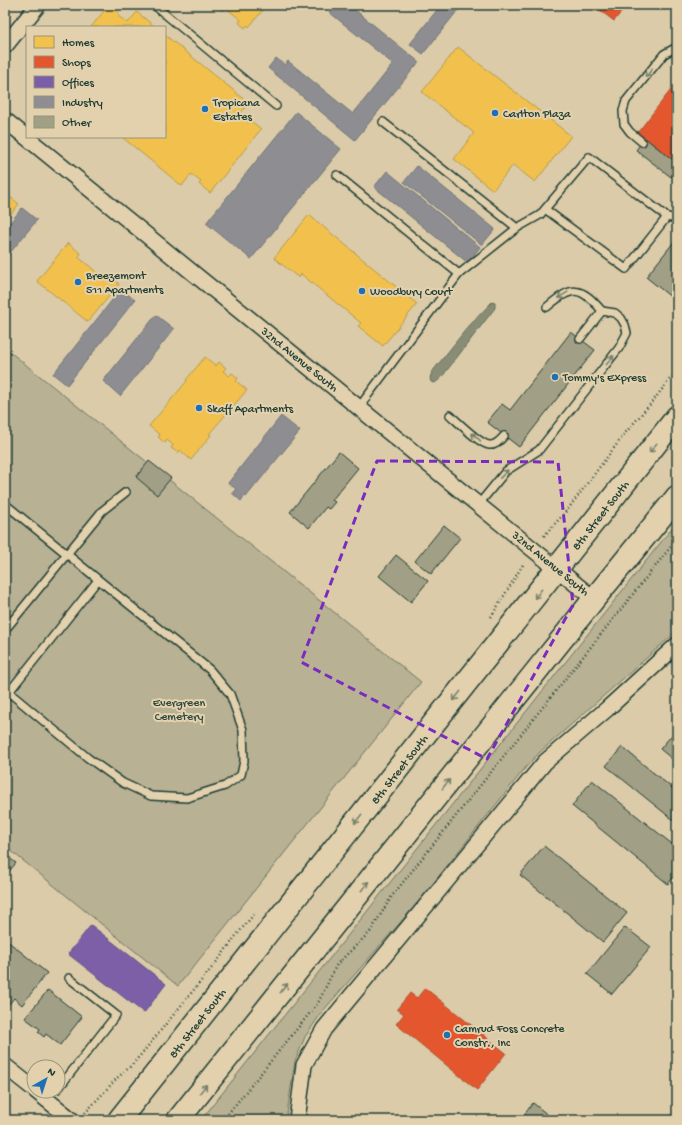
<svg xmlns="http://www.w3.org/2000/svg" width="682" height="1125" viewBox="0 0 682 1125" font-family="'Gochi Hand',sans-serif">
	<rect width="100%" height="100%" fill="#dbcba9"/>
	<filter id="ink" filterUnits="userSpaceOnUse"><feTurbulence type="fractalNoise" baseFrequency=".025" numOctaves="2"/><feDisplacementMap in="SourceGraphic" scale="8" xChannelSelector="R" yChannelSelector="G"/><feConvolveMatrix kernelMatrix="1 2 1 2 8 2 1 2 1" color-interpolation-filters="sRGB"/></filter>
	<g filter="url(#ink)">
		<!-- green -->
		<g fill="#b8b194" stroke="#6c7764">
			<path d="M5 348 421 682 178 986 5 846Z"/>
			<path d="M677 522V631L539 753 526 767 419 901 322 1012 305 1037 295 1061 286 1120H201Z"/>
		</g>
		<!-- water -->
		<path fill="#898d76" stroke="#5f6d5c" d="M492 302 495 303V308L441 378 435 383 431 382 430 378 432 372 467 328Z"/>
		<!-- homes -->
		<g fill="#f2c14e" stroke="#b39946">
			<path d="M109 5 120 14 118 16 128 23 137 12 155 27H91Z"/>
			<path d="M220 5H267L249 27 247 25 245 28 239 23 241 20 225 7 223 11 218 7Z"/>
			<path d="M165 35 249 103 239 115 249 123 251 121 261 129 210 193 199 184 201 182 191 174 182 186 122 137H165Z"/>
			<path d="M458 47 571 136 535 182 513 165 493 190 454 159 474 133 422 92Z"/>
			<path d="M5 193 19 204 5 221Z"/>
			<path d="M309 215 417 304 383 346 358 326 361 323 301 274 299 278 274 258Z"/>
			<path d="M68 243 81 254 78 257 103 277 106 273 119 284 88 322 37 281Z"/>
			<path d="M205 357 216 366 219 362 226 368 223 371 229 376 232 373 238 378 236 381 247 390 209 434 211 435 191 460 180 450 178 453 171 448 173 445 167 440 165 443 158 437 160 435 149 426 187 381 186 380Z"/>
		</g>
		<!-- shops -->
		<g fill="#e4572e" stroke="#a94f30">
			<path d="M593 5H627L614 21Z"/>
			<path d="M677 82V153L672 159 638 132Z"/>
			<path d="M425 988 506 1053 477 1090 396 1024 404 1014 397 1009 410 993 417 998Z"/>
		</g>
		<!-- offices -->
		<path fill="#7b5ea7" stroke="#5f5484" d="M91 925 166 984 144 1013 68 954Z"/>
		<!-- industry -->
		<g fill="#8d8d92" stroke="#6c7576">
			<path d="M334 5H349L419 62 355 140 268 68 276 58 285 65 288 61 353 114 393 64 329 12Z"/>
			<path d="M441 5H462L423 54 410 44Z"/>
			<path d="M296 112 341 149 251 259 206 223Z"/>
			<path d="M417 166 495 229 482 245 404 182Z"/>
			<path d="M387 171 480 247 468 263 374 187Z"/>
			<path d="M22 208 37 220 5 259V229Z"/>
			<path d="M121 289 135 300 67 385 53 374Z"/>
			<path d="M156 315 174 329 120 396 103 381Z"/>
			<path d="M281 416 300 431 246 497 244 496 241 501 232 493 236 489 228 483Z"/>
		</g>
		<!-- building -->
		<g fill="#a19f85" stroke="#1f3d34">
			<path d="M645 138 677 163V170L671 177 636 150Z"/>
			<path d="M677 238V302L646 277Z"/>
			<path d="M571 332 595 350 519 447 487 422 502 404 510 410Z"/>
			<path d="M339 452 358 468 332 500 335 502 329 509 326 507 309 528 290 512Z"/>
			<path d="M149 461 171 478 157 495 136 477Z"/>
			<path d="M444 525 460 538 431 574 415 561Z"/>
			<path d="M396 555 428 581 411 602 379 576Z"/>
			<path d="M677 729V763L660 749Z"/>
			<path d="M622 747 677 792V823L606 766Z"/>
			<path d="M592 780 677 848V873L668 884 572 806Z"/>
			<path d="M544 846 627 913 603 942 520 875Z"/>
			<path d="M5 855 16 863 5 876Z"/>
			<path d="M625 927 651 947 612 994 587 974Z"/>
			<path d="M5 939 47 973 22 1005 14 998 9 1004 5 1001Z"/>
			<path d="M48 990 82 1017 60 1045 46 1034 44 1037 38 1032 40 1029 25 1018Z"/>
			<path d="M533 1103 554 1120H520Z"/>
		</g>
		<g fill="none" stroke-linecap="round" stroke-linejoin="round">
			<defs>
				<g id="lane">
					<path d="M154 5 276 106"/>
					<path d="M383 122 517 228"/>
					<path d="M642 142 630 132 624 124 623 111 626 101 664 54 677 47"/>
					<path d="M337 175 459 274"/>
					<path d="M667 217 677 219"/>
					<path d="M547 307C572 286 580 285 602 311"/>
					<path d="M359 407 459 274 517 228 540 215 545 209 589 157 667 217 626 269 545 209"/>
					<path d="M450 415C458 422 480 444 489 445 496 446 500 440 504 436"/>
					<path d="M5 504 210 670 230 694 243 730 244 761 241 775 225 786 187 798 151 796 123 783 88 758 5 689"/>
					<path d="M479 504 506 471 539 450 619 348 627 333 625 325 621 318 615 313 602 311 580 339"/>
					<path d="M5 630 102 511 126 492"/>
					<path d="M5 697 98 580"/>
					<path d="M58 1089 116 1015 69 978"/>
				</g>
				<g id="street">
					<path d="M5 46 38 5"/>
					<path d="M5 120 594 599"/>
					<path d="M5 1066 34 1089"/>
					<path d="M36 1091 72 1120"/>
					<path d="M297 1120 304 1065 324 1029 545 762 607 709 677 645"/>
				</g>
				<g id="primary">
					<path d="M119 1120 677 417"/>
					<path d="M178 1120 594 599 677 497"/>
				</g>
			</defs>
			<!-- lane casing -->
			<use href="#lane" stroke="#1f3d34" stroke-width="10"/>
			<!-- street casing -->
			<use href="#street" stroke="#1f3d34" stroke-width="18"/>
			<!-- primary casing -->
			<use href="#primary" stroke="#1f3d34" stroke-width="25"/>
			<!-- path -->
			<g stroke="#1f3d34" stroke-width="2.5" stroke-dasharray="1 3" stroke-linecap="butt">
				<path d="M544 536 568 509 626 432 653 401 677 370"/>
				<path d="M491 617 524 563"/>
				<path d="M85 1113 117 1078 131 1066 144 1051 219 959 235 937 255 913"/>
				<path d="M223 1120 318 1003 337 964 370 932 392 896 677 539"/>
			</g>
			<!-- lane -->
			<use href="#lane" stroke="#e3d1ae" stroke-width="7"/>
			<!-- street -->
			<use href="#street" stroke="#e3d1ae" stroke-width="15"/>
			<!-- primary -->
			<use href="#primary" stroke="#e3d1ae" stroke-width="22"/>
		</g>
		<!-- one-way arrows -->
		<defs><path id="oneway-shaft" d="M-6 0H5M1.5-3L5.5 0L1.5 3" fill="none" stroke-width="1.6" stroke-linecap="round" stroke-linejoin="round"/></defs>
		<g stroke="#77806b">
			<use href="#oneway-shaft" transform="translate(649 73) rotate(129)"/>
			<use href="#oneway-shaft" transform="translate(563 295) rotate(149)"/>
			<use href="#oneway-shaft" transform="translate(610 360) rotate(-52)"/>
			<use href="#oneway-shaft" transform="translate(476 437) rotate(-139)"/>
			<use href="#oneway-shaft" transform="translate(653 448) rotate(128)"/>
			<use href="#oneway-shaft" transform="translate(504 474) rotate(-46)"/>
			<use href="#oneway-shaft" transform="translate(538 594) rotate(128)"/>
			<use href="#oneway-shaft" transform="translate(457 696) rotate(128)"/>
			<use href="#oneway-shaft" transform="translate(446 784) rotate(-51)"/>
			<use href="#oneway-shaft" transform="translate(358 819) rotate(128)"/>
			<use href="#oneway-shaft" transform="translate(365 886) rotate(-51)"/>
			<use href="#oneway-shaft" transform="translate(284 988) rotate(-51)"/>
			<use href="#oneway-shaft" transform="translate(203 1089) rotate(-51)"/>
		</g>
	</g>
	<!-- marked area -->
	<path fill="none" stroke="#7b2cbf" stroke-width="3" stroke-dasharray="8 5" stroke-linejoin="round" d="M377 461 558 462 573 605 487 759 301 662Z"/>
	<!-- markers -->
	<g fill="#1f6fb2" stroke="#e3d1ae" stroke-width="1.5">
		<circle cx="205" cy="109" r="4"/>
		<circle cx="495" cy="113" r="4"/>
		<circle cx="78" cy="282" r="4"/>
		<circle cx="362" cy="291" r="4"/>
		<circle cx="555" cy="377" r="4"/>
		<circle cx="199" cy="408" r="4"/>
		<circle cx="447" cy="1035" r="4"/>
	</g>
	<g text-anchor="middle" stroke-width="4" stroke-linejoin="round" paint-order="stroke">
		<!-- poi labels -->
		<g font-size="12" fill="#1f3d34" stroke="#e3d1ae" text-anchor="start">
			<text x="213" y="106">Tropicana<tspan x="213" dy="14">Estates</tspan></text>
			<text x="503" y="117">Carlton Plaza</text>
			<text x="86" y="279">Breezemont<tspan x="86" dy="14">511 Apartments</tspan></text>
			<text x="370" y="295">Woodbury Court</text>
			<text x="563" y="381">Tommy's Express</text>
			<text x="207" y="412">Skaff Apartments</text>
			<text x="455" y="1032">Camrud Foss Concrete<tspan x="455" dy="14">Constr., Inc</tspan></text>
		</g>
		<!-- street labels -->
		<g font-size="12" fill="#1f3d34" stroke="#e3d1ae">
			<text transform="translate(300 359) rotate(39)" y="4">32nd Avenue South</text>
			<text transform="translate(600 515) rotate(-52)" y="4">8th Street South</text>
			<text transform="translate(551 563) rotate(39)" y="4">32nd Avenue South</text>
			<text transform="translate(399 769) rotate(-52)" y="4">8th Street South</text>
			<text transform="translate(197 1023) rotate(-52)" y="4">8th Street South</text>
		</g>
		<!-- park labels -->
		<g font-size="12" fill="#2e493e" stroke="#e3d1ae">
			<text x="179" y="706">Evergreen<tspan x="179" dy="14">Cemetery</tspan></text>
		</g>
	</g>
	<!-- margin -->
	<rect width="682" height="1125" fill="none" stroke="#e3d1ae" stroke-width="20"/>
	<rect x="10" y="10" width="662" height="1105" fill="none" stroke="#1f3d34" stroke-width="1.5" filter="url(#ink)"/>
	<!-- legend -->
	<rect x="26" y="26" width="140" height="112" fill="#e3d1ae" stroke="#95967d"/>
	<rect x="34" y="36" width="20" height="12" fill="#f2c14e" stroke="#95967d"/>
	<text x="62" y="46" font-size="12" fill="#1f3d34">Homes</text>
	<rect x="34" y="56" width="20" height="12" fill="#e4572e" stroke="#95967d"/>
	<text x="62" y="66" font-size="12" fill="#1f3d34">Shops</text>
	<rect x="34" y="76" width="20" height="12" fill="#7b5ea7" stroke="#95967d"/>
	<text x="62" y="86" font-size="12" fill="#1f3d34">Offices</text>
	<rect x="34" y="96" width="20" height="12" fill="#8d8d92" stroke="#95967d"/>
	<text x="62" y="106" font-size="12" fill="#1f3d34">Industry</text>
	<rect x="34" y="116" width="20" height="12" fill="#a19f85" stroke="#95967d"/>
	<text x="62" y="126" font-size="12" fill="#1f3d34">Other</text>
	<!-- north arrow -->
	<g transform="translate(46 1079) rotate(39)"><circle r="19" fill="#e3d1ae" stroke="#95967d"/>
	<path d="M0-3L7 15L0 10L-7 15Z" fill="#1f6fb2"/>
	<text y="-6" font-size="11" font-weight="bold" text-anchor="middle" fill="#1f3d34">N</text>
	</g>
</svg>
